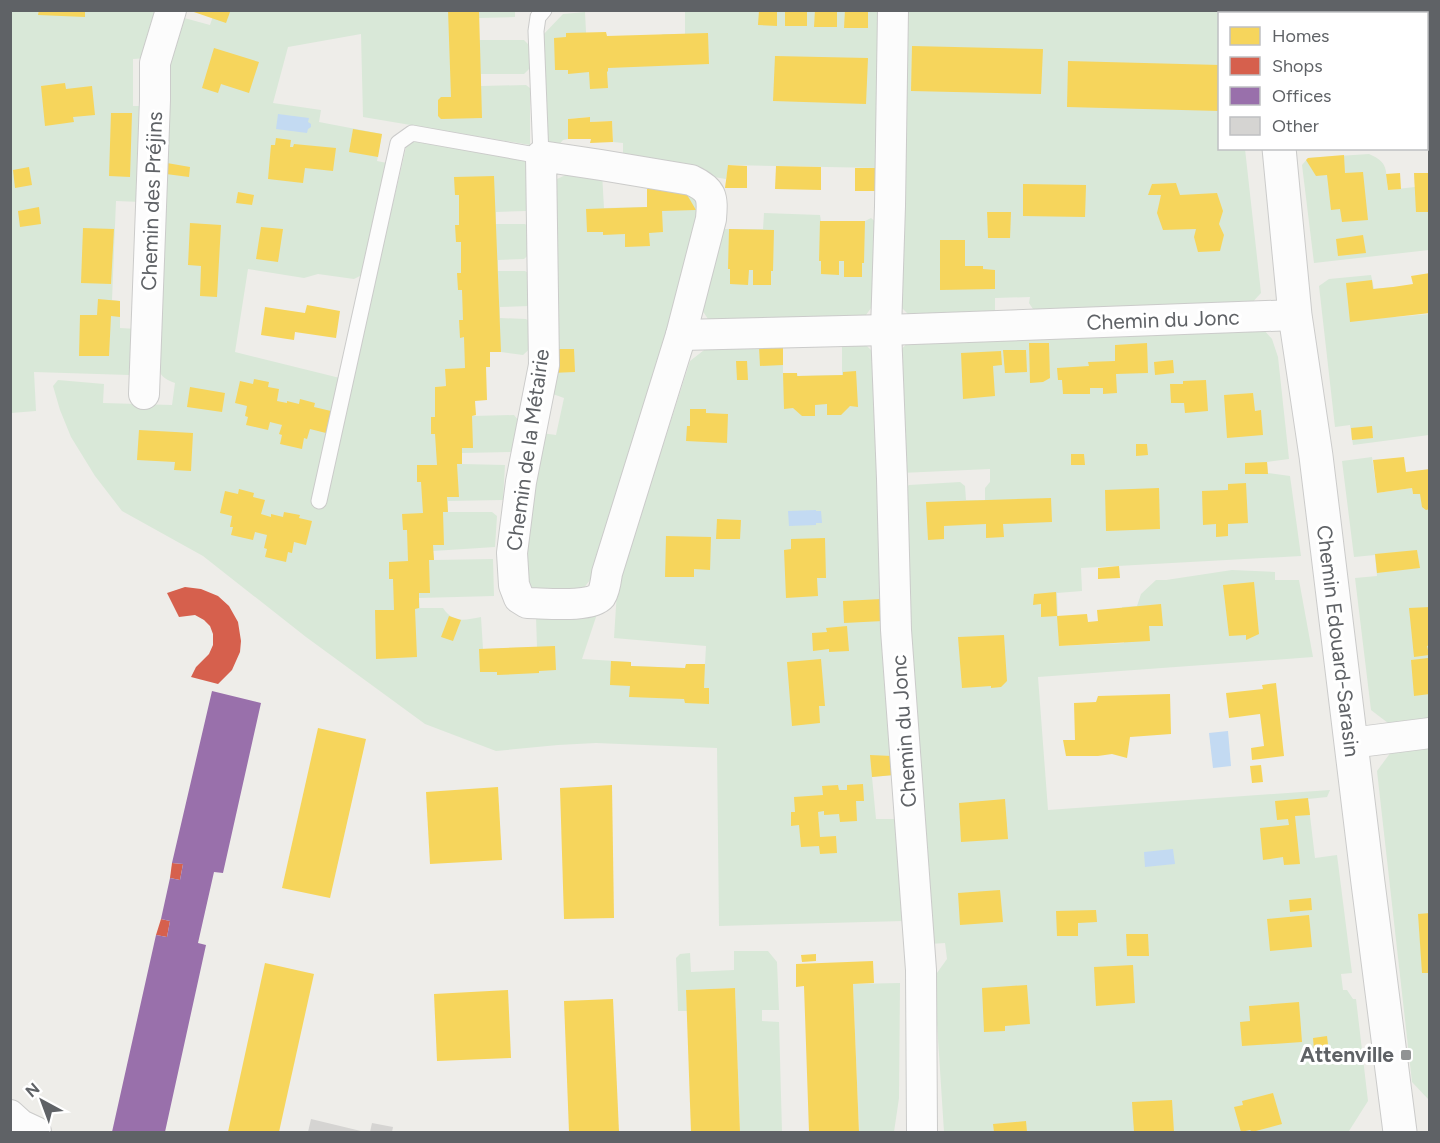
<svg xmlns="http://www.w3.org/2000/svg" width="1440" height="1143" viewBox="0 0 1440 1143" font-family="Figtree,sans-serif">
	<rect width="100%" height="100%" fill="#eeede9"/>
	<!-- green -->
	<g fill="#d9e8d8">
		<path d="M215 10 515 11V17L479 18V40H524L529 45 530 68 524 74H481V86L526 85 530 88V145L363 117 361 34 288 47 273 103 321 110 319 122 382 134 377 161 387 163 362 275 354 279 318 274 304 278 248 269 235 352 352 381 407 143 419 141 525 161 532 169 534 202 526 211 496 212V224H525L534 231 535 249 524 259 498 260V271H525L535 277 529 306 500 307V318L526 319 535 326 536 343 523 355 501 352H490V367L445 369 446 386 435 387V417L514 415 523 426 520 439 511 452 462 453V464L505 465 503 500 448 501V512H492L497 516 495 547 433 551 434 560 493 559 494 596 419 598 420 608H443C454 624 465 620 481 617L483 649 537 647 536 617 597 614 582 659 631 662V666L685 668 686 664H705L706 646 614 638 618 575 653 457 659 458 690 361 708 347 783 345V373H797L798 376 842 375V343L863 342 876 355 894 775 872 777 876 819H900L904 921 719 926 717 748 596 743 558 745 496 751 425 724 306 637 203 556 122 511 95 476 71 437 60 410 53 386 58 380 104 384 103 403 172 405 175 383C160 377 160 375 158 360L164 65 177 16 210 25Z"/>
		<path d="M11 11H162L148 58 133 59V106H143L141 202 116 201 112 300 120 301V328L137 329 134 369 129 375 34 372 36 411 11 413Z"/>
		<path d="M685 11H879L878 168 729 165 726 179 623 162V143L613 142 612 121 590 122 589 117 568 119V139L563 140 556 148 548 140 541 37 563 14 585 12 588 72 608 71V68L663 34H685Z"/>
		<path d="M904 11H1232L1233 13 1220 14V148L1245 149 1261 293 1249 306 1037 315 1029 303 1030 297 995 298V316L911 317 898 304Z"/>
		<path d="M1369 154C1390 163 1385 171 1388 190L1415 187 1414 173H1429V250L1314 263 1302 165 1308 158Z"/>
		<path d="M572 172 602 173 604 208 647 207V189L684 188 698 199 701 222 594 575 579 594 530 590 520 572 541 433 556 435 564 398 550 393V195L557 179Z"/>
		<path d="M764 213 820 215 821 221H865L871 218 877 223 874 304 863 319 712 325 702 310 715 229H763Z"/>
		<path d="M1371 275 1374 289 1393 287 1396 317 1429 314V435L1353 445 1350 425 1335 427 1319 286 1329 279Z"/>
		<path d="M1263 329 1272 339 1278 357 1289 459 1267 462 1268 473 1290 476 1301 556 1081 568 1082 591 1057 593 1059 646 1124 643 1122 607 1137 606 1141 594 1156 580H1166L1232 570 1275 572V580H1299L1313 657 1038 677 1048 810 1330 790 1327 797 1308 799 1315 858 1337 855 1352 973 1341 974 1343 990H1347L1353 999H1356L1368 1101 1349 1131 1345 1132H944L934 977 947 959 945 943 930 944 902 491 909 485 960 482 965 486 966 500H985V488L990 482V469L901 473 898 353 911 339Z"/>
		<path d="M1372 457 1377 493 1412 488 1413 494 1429 493V721L1392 726 1371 710 1355 578 1377 576 1375 555 1354 557 1342 461Z"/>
		<path d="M1429 743V1100L1412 1082 1377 771 1394 748Z"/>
		<path d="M734 951H768L777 962 779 1010H762V1021L779 1022 782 1132H740L735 988 686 990 687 1011H678L676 958 680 954 690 953 691 972 734 970Z"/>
		<path d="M900 983 899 1098 894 1132H859L853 984Z"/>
	</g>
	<!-- water -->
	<g fill="#c3daf2">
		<path d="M278 114 309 118 308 122 311 124V127L308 129 307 133 276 129Z"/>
		<path d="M816 510V511H821L822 523H816V525L789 526 788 511Z"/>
		<path d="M1228 731 1231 766 1213 768 1209 733Z"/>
		<path d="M1173 849 1175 864 1145 867 1144 852Z"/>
	</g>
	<!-- homes -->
	<g fill="#f6d55c">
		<path d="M39 10H85V17L38 15Z"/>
		<path d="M188 10H224L230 12 226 23Z"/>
		<path d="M448 10H479L482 118 441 119 438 116V100L441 97H451Z"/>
		<path d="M759 10H777V26L758 25Z"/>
		<rect x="785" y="10" width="22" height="16"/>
		<path d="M815 10H837V27H814Z"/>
		<path d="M845 10H868V28H844Z"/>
		<path d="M606 32 607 36 708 33 709 64 608 68V71L607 72 608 88 590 89 589 72 568 74V70H555L554 38 566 37V33Z"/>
		<rect x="1426" y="35" width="4" height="41"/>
		<path d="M912 46 1043 49 1041 94 911 91Z"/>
		<path d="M214 48 259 62 249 93 221 84 218 93 202 88Z"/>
		<path d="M775 56 868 58 866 104 773 101Z"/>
		<path d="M1068 61 1220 65V111L1067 107Z"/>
		<path d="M65 83 66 89 92 86 95 115 73 117 74 122 45 126 41 86Z"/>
		<path d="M111 113H132L130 177 109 176Z"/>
		<path d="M590 117V122L612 121 613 142 590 143 591 139H568V119Z"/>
		<path d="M353 129 382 134 378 157 349 152Z"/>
		<path d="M276 138 291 140 290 147H293L294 144 336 148 333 171 305 168 303 183 268 179 271 145H275Z"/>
		<path d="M1344 155 1345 173 1363 172 1368 220 1342 222 1340 209 1331 210 1327 175 1316 176 1306 160 1308 158Z"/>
		<path d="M167 163 190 167 189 177 166 174Z"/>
		<path d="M728 165 747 166V188H725Z"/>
		<path d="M776 166 821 167V190L775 189Z"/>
		<path d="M29 167 32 185 15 188 13 170Z"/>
		<rect x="855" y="168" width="23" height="23"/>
		<path d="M1400 173 1401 189 1388 190 1386 174Z"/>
		<path d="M1414 173H1430V212H1416Z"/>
		<path d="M494 176 501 352H490V367H486L487 400 475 401 476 415 472 416 473 448H462V464H457L459 497H447L448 512H443L444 545H433L434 560H429L430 593H419V608L415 609 417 657 376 659 375 610H394L393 579H389V562L408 561 407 530H403L402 514 423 513 421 482H417V465H437L435 434H431V417H435V387L446 386 445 369 465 368 464 337 460 338 459 320H463L462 290H458L457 273H461V242H456L455 225H459V195H455L454 177Z"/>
		<path d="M1176 183 1180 195 1217 193 1223 211 1219 224 1224 235 1220 251 1198 252 1194 237 1196 229 1163 230 1157 213 1161 195H1148L1152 184Z"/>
		<path d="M1023 184 1086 185 1085 217 1023 216Z"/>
		<path d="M647 189H673V193H686L696 210 662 211 663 232 649 233 650 246 625 247V234L603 235V232H587L586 209 647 207Z"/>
		<path d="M238 192 254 195 252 205 236 203Z"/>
		<path d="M39 207 41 224 20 227 18 211Z"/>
		<path d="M987 212H1011L1010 238H988Z"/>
		<path d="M820 221H865L864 263H862V277H844V261H839V275L821 274V261H819Z"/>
		<path d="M190 223 221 225 217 297 200 296 201 266 188 265Z"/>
		<path d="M261 227 283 229 278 262 256 259Z"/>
		<path d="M83 228 114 229 111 284 81 283Z"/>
		<path d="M729 229 774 230 773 271H771V285H753V270H749L748 285 730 284V269H728Z"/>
		<path d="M1363 235 1366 253 1338 256 1336 239Z"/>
		<path d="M940 240H965V266H983V269L995 270V289L940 290Z"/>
		<path d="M1430 273V313L1350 322 1346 283 1372 280 1373 289 1393 287 1413 284 1411 276Z"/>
		<path d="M98 299 120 301V317L111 316 109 356H79L80 315H97Z"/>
		<path d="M307 305 340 311 336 338 295 332 294 340 261 335 265 307 305 313Z"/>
		<path d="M1029 343H1049L1050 378 1043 382 1030 383Z"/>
		<path d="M1147 343 1148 373 1116 374 1117 393 1103 394V388H1090V394H1063L1062 380H1058L1057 368 1089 366 1088 362 1115 361V345Z"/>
		<path d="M783 345V365L760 366 759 347Z"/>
		<path d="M550 349H574L575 372 551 373Z"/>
		<path d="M1003 350H1026L1027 372 1005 373Z"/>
		<path d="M1001 351 1002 365 993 366 995 396 963 399 961 353Z"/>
		<path d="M1173 360 1174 373 1155 375 1154 362Z"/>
		<path d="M736 361H747L748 380H737Z"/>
		<path d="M856 371 858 407 850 406 841 415H827V404L815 405V416H802L793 408 784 409 783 373H797V376L843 375V372Z"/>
		<path d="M254 379 269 382 268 387 279 389 277 401 287 403V401L299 404 300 399 315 403 314 407 331 411 326 433 310 429 307 439 304 438 302 449 280 444 282 435 279 434 282 425 270 422 268 430 246 425 248 417 245 416 247 406 235 403 240 381 253 384Z"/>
		<path d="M1206 380 1208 411 1185 413 1184 403H1171L1170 384H1183V381Z"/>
		<path d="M190 387 225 393 222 412 187 407Z"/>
		<path d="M1253 393 1255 411 1261 410 1263 435 1227 438 1224 395Z"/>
		<path d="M690 409H706V413L728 414 727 443 686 441 687 426H690Z"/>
		<path d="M1372 426 1373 438 1352 440 1351 428Z"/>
		<path d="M139 430 193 433 191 471 174 470 175 462 137 460Z"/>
		<path d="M1136 444H1147L1148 455 1136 456Z"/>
		<path d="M1071 454H1084L1085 465H1071Z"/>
		<path d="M1404 457 1406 472 1430 469V509L1426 510 1422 507 1420 494H1413L1412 488 1377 493 1373 460Z"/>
		<path d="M1267 462 1268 474H1245V463Z"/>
		<path d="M1246 483 1248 523 1228 524V536L1216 537V524L1203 525 1202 491 1228 490V484Z"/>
		<path d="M1159 488 1160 529 1106 531 1105 490Z"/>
		<path d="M239 489 254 493 253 497 265 500 261 514 271 517V514L283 517 284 512 300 515 299 518 312 521 306 545 294 542 292 553 288 552 286 562 265 557 267 549 264 548 267 535 255 532 253 540 231 535 233 527H230L232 516 220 513 225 491 238 494Z"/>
		<path d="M1051 498 1052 522 1003 524 1004 537 986 538V524L944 526V539L928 540 926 502Z"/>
		<path d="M717 519 741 520 740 539H716Z"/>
		<path d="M666 536 711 537 710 570 694 569V577H665Z"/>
		<path d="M825 538 826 578H817L818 596 786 598 784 550 791 549V539Z"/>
		<path d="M1417 550 1420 568 1377 573 1375 554Z"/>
		<path d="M1119 566 1120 578 1098 579V568Z"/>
		<path d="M1254 582 1259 634 1246 640V635L1229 636 1223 585Z"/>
		<path d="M1056 592 1057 616 1087 614 1088 622 1098 621 1097 610 1161 604 1163 626H1149L1150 641 1059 646 1057 616 1041 617V604L1033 605 1034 594Z"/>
		<path d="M882 599 883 621 844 623 843 601Z"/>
		<path d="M1430 607V645L1427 646 1429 655 1414 657 1409 608Z"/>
		<path d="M449 616 461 620 453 641 441 637Z"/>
		<path d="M847 626 849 651 829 652V649L813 651 812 633 827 632 826 628Z"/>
		<path d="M1004 635 1007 681 1001 687 991 688V686L962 688 958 637Z"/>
		<path d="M555 646 556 670 539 671V673L497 675V672H480L479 649Z"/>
		<path d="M1428 658 1430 668V694L1414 696 1411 660Z"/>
		<path d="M821 659 825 706H819L820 723 792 726 787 662Z"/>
		<path d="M611 661 631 662V666L685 668 686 664H705L704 688H709V704L685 703 684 699 629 697 630 686 610 685Z"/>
		<path d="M1276 683 1284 756 1252 760 1251 748 1264 746 1260 714 1229 718 1226 693 1263 689 1262 685Z"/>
		<path d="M1170 694 1171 734 1130 737 1127 758 1112 754 1098 756H1066L1063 740H1075L1074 703 1096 702 1098 696Z"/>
		<path d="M318 728 366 739 330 898 282 888Z"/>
		<path d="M870 755 892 756 894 775 872 777Z"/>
		<path d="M1261 765 1263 782 1252 783 1250 766Z"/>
		<path d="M863 784 864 801H856L857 821 840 822 839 814 824 815V811L818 812 820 837 836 836 837 853 820 854 819 846 801 847 799 825 791 826V812H795L794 797 823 795 822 786 838 785 839 790H847V785Z"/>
		<path d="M612 785 614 918 564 919 560 788Z"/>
		<path d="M498 787 502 860 430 864 426 792Z"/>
		<path d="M1308 798 1310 815 1295 816 1300 864 1284 865 1283 857 1263 860 1260 828 1289 825 1288 819 1277 820 1275 801Z"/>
		<path d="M1005 799 1008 839 961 842 959 803Z"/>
		<path d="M1000 890 1003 922 960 925 958 893Z"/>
		<path d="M1311 898 1312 910 1290 912 1289 900Z"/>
		<path d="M1096 910 1097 922 1078 923V936H1057L1056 911Z"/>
		<path d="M1430 913V973H1422L1418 914Z"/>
		<path d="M1309 915 1312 947 1270 951 1267 919Z"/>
		<path d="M1126 934H1148L1149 956H1127Z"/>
		<path d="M816 954V961L802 962 801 955Z"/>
		<path d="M873 961 874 983 853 984 859 1132H809L804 986 796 987V964Z"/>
		<path d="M265 963 314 974 279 1132H228Z"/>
		<path d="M1133 965 1135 1003 1096 1006 1094 967Z"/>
		<path d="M1027 985 1030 1024 1005 1026V1031L984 1032 982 988Z"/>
		<path d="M735 988 740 1132H691L686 990Z"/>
		<path d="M508 990 511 1058 437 1061 434 994Z"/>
		<path d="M613 999 619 1132H569L564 1001Z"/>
		<path d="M1299 1002 1302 1042 1242 1046 1240 1022 1250 1021 1249 1006Z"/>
		<path d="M1327 1036 1330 1061 1315 1062 1313 1038Z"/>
		<path d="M1273 1093 1282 1124 1252 1132 1250 1130 1241 1132 1234 1107 1243 1105 1242 1101Z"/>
		<path d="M1172 1100 1174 1132H1134L1132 1102Z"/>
		<path d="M1026 1121 1027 1132H994L993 1124Z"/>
	</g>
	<!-- shops -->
	<g fill="#d6604d">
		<path d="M185 587 201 589 218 596 229 606 238 622 241 641 240 652 232 670 218 684 191 677 196 667 209 654 213 645V634L210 626 204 620 195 615 179 617 167 593Z"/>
		<path d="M172 863 183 864 180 880 170 878Z"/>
		<path d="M161 919 170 921 167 937 156 935Z"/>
	</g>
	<!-- offices -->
	<path fill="#9970ab" d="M212 691 261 703 223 873 214 872 198 943 206 945 165 1132H112L156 935 167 937 170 921 161 919 170 878 180 880 183 864 172 863Z"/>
	<!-- building -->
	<g fill="#d5d4d2">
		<path d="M311 1119 365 1132H308Z"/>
		<path d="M372 1123 393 1127 392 1132H370Z"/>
	</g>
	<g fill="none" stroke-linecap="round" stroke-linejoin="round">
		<defs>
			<path id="service" d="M319 501 398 143 412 133 541 156 536 31 538 17 544 10"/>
			<g id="minor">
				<path d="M893 10 890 206 886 330 892 479 896 630 921 970 922 1132"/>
				<path d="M541 156 601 165 691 180C712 190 713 196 711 219L681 335 607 573C606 580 605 590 601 596 591 608 544 603 527 603L519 598 514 585 512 553 521 482 544 365Z"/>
				<path d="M681 335 886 330 1295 315"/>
				<path d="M144 394 155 100V63L171 10"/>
				<path d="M1351 743 1430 733"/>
				<path d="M10 1115 21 1125 36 1132"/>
			</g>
			<g id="tertiary">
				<path d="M1268 14V10"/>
				<path d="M1279 148 1295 315 1316 456 1368 883 1400 1132"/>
			</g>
		</defs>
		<!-- service casing -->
		<use href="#service" stroke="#cbcbca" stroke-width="17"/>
		<!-- minor casing -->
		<use href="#minor" stroke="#cbcbca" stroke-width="32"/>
		<!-- tertiary casing -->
		<use href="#tertiary" stroke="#cbcbca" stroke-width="35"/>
		<!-- service -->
		<use href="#service" stroke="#fcfcfc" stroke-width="15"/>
		<!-- minor -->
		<use href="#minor" stroke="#fcfcfc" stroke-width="30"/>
		<!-- tertiary -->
		<use href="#tertiary" stroke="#fcfcfc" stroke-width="33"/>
	</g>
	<!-- markers -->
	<rect fill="#919394" stroke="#fff" stroke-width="2" x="1400" y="1049" width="12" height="12" rx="3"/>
	<g text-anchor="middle" stroke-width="6" stroke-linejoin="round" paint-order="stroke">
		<!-- street labels -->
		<g font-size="21" fill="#5f6266" stroke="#fff">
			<text transform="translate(152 201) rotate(-88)" y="7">Chemin des Préjins</text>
			<text transform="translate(1163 320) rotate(-2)" y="7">Chemin du Jonc</text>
			<text transform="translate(528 450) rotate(-82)" y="7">Chemin de la Métairie</text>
			<text transform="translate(1338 641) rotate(83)" y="7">Chemin Edouard-Sarasin</text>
			<text transform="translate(904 731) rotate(-94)" y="7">Chemin du Jonc</text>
		</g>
		<!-- poi labels -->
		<g font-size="21" font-weight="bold" fill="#5f6266" stroke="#fff" text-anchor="end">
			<text x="1394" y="1062">Attenville</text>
		</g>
	</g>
	<!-- border -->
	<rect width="1440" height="1143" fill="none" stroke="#5f6266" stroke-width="24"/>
	<!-- legend -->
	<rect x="1218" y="12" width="210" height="138" fill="#ffffff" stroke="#bfc0c2" stroke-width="1.5"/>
	<rect x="1230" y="27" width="30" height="18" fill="#f6d55c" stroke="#bfc0c2" stroke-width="1.5"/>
	<text x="1272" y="42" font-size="18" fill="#5f6266">Homes</text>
	<rect x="1230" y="57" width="30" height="18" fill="#d6604d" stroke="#bfc0c2" stroke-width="1.5"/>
	<text x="1272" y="72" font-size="18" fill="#5f6266">Shops</text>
	<rect x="1230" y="87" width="30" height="18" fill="#9970ab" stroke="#bfc0c2" stroke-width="1.5"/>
	<text x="1272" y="102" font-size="18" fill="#5f6266">Offices</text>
	<rect x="1230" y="117" width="30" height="18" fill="#d5d4d2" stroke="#bfc0c2" stroke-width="1.5"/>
	<text x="1272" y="132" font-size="18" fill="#5f6266">Other</text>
	<!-- north arrow -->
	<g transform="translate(42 1101) rotate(319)" stroke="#ffffff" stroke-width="4.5" paint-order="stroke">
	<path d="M0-4.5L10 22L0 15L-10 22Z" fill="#5f6266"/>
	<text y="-9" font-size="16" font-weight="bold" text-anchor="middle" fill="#5f6266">N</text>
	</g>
</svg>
